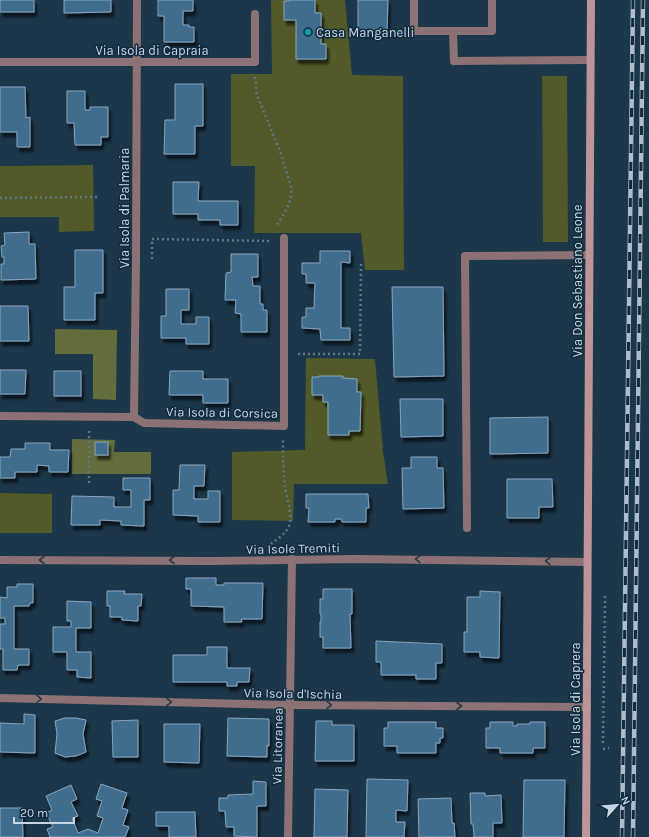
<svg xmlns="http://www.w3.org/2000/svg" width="649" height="837" viewBox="0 0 649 837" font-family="Karla,sans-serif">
	<defs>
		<filter id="shadow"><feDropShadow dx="2.5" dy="4.5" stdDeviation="1" flood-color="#0009"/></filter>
	</defs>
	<rect width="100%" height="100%" fill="#1c364a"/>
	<!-- green -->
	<g fill="#515a28">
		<path d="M271 0H345L352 75 403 76 404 270H365L361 233H254L255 166H231V74H272Z"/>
		<path d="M542 76H567L568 242H543Z"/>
		<path d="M93 165 94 231 59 232V217H0V166Z"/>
		<path d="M306 358 375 359 383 451 388 484H294L293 521 232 520V452L305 450Z"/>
		<path d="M0 493 52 494V533H0Z"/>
	</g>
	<!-- forest -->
	<g fill="#636d3b">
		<path d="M55 329 117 330 116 400 93 399V354H55Z"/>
		<path d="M72 439 115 440 114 452H151V474H72Z"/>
	</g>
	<!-- building -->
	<g fill="#416c8e" stroke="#88a5bd" filter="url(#shadow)">
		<rect x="0" y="0" width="34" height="12"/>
		<path d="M64 0H111V12L64 13Z"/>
		<path d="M158 0H193V11H183V25H189V27H194V42H164V16H158Z"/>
		<path d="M290 0H315V13H321V44H326V59H296V20H284V1H290Z"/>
		<path d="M358 0H388L387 33H358Z"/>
		<path d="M175 84H203V126H195V154H164L165 120H175Z"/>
		<path d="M0 87H25L26 118 30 117V147H17V132H0Z"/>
		<path d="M67 91H85V110H90V107H108V137H101V145H75L74 123H67Z"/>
		<path d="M173 182H199L198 201H238V225H220V220H198V214H173Z"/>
		<path d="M29 232V244H35L36 279 1 280V264H4V257H2L1 246 5 245 4 233Z"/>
		<path d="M75 250H103V293H95V320H64V287H75Z"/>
		<path d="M320 251H350V263L341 262V328H350V340H321L320 329 302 328V317H306V308H314L315 283H306V274H302V263H320Z"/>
		<path d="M231 254H258V277H252L253 286H260V304H263V310H267V332H241V314L235 313 236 300H225L226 273 231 272Z"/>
		<path d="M392 287H443L444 376 394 377Z"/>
		<path d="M166 289H189V310H181V324H196V317H209V344H186V338H161V316H166Z"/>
		<path d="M0 306H28L29 341H0Z"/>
		<path d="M0 370H26L25 394H0Z"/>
		<rect x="54" y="371" width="27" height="25"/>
		<path d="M170 371H203V379H228V403H203V395H169Z"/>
		<path d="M319 376H343V378L357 379V392H361L360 431H349V435H328V402H323V395H312V377H319Z"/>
		<path d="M400 399H443V436L401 437Z"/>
		<path d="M548 417V453L490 454V418Z"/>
		<rect x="95" y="442" width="13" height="13"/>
		<path d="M25 443H50V450H69L68 472H49V466L37 465V472H15V478H0V457H10L11 449H25Z"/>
		<path d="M411 457H437V468H443L444 508 403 509 402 468H411Z"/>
		<path d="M180 465H205L204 486H194V499H208V491H220V522H198V516L173 515V490H179Z"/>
		<path d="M123 478H150V500H144V526L121 525V521L100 520V525H71L72 496 114 497V507H131V490H123Z"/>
		<path d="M507 479H552L553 507H539V518H507Z"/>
		<path d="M306 494H368L369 508H366V522H342L341 519H335V522H308L309 508H306Z"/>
		<path d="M186 578H216V585H224V583H263L262 619H241L242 622H224V607L191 606V589H186Z"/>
		<path d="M17 584H33V603H30L29 606H14V649H29V665H18L17 670H3V649H0V624H5V618H0V597L7 598V587H17Z"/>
		<path d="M323 589H352V614H350L351 648H323V637H320V622H321V614H320V599H323Z"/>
		<path d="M107 591H125L124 594H142L141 606H138V621L122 620V617H110V606H107Z"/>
		<path d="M480 591 500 592 499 658 480 657V652H464V632H467V597H480Z"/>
		<path d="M67 601 91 602V628H76V652H91V678L77 677V670H67V652H53V627H71V621H67Z"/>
		<path d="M376 641 442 644V663H436V679H416V675H381V662H376Z"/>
		<path d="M207 647H227V668H250L249 682H237V686H227V682H173V655H207Z"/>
		<path d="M24 714 35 715V753L0 752V723L24 724Z"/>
		<path d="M65 718H76L86 720 83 734 86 752 76 756 65 757 55 753 57 734 55 721Z"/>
		<path d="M228 718 269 719V746L267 745V757L227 756Z"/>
		<path d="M138 720V757H113L112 721Z"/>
		<path d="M316 721H332V725H354V761H315Z"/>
		<path d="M388 722H436V728H443V738H440V743H436V753H397V746H384V728H388Z"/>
		<path d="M490 722H513V726H517V724H530V722H545V748H533V753H500V748H486V728H490Z"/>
		<path d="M164 724H200L199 763 164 762Z"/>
		<path d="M367 779 408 780 407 811 396 810V822H405L404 837H366Z"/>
		<path d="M524 780H565L564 837H523Z"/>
		<path d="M253 781 266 782V806H257V837L234 836V827H226L225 811H219V798H228V795L253 794Z"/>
		<path d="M101 784 127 793 122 808 128 810 123 825 129 827 125 837H50L47 829 53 827 46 813 52 810 46 796 71 785 77 799 71 802 78 816 72 818 78 833 88 829 98 833 103 818 97 816 102 801 96 799Z"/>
		<path d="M315 789 348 790 347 837H314Z"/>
		<path d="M470 793H485V796L501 795 502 823H493V837H474L473 824H471Z"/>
		<path d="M451 798 452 823H454L455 837H419L418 799Z"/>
		<path d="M0 808H22L23 837H0Z"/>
		<path d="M156 812H195L196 837H169V826H156Z"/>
	</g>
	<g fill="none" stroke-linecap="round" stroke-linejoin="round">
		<!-- path -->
		<g stroke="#617687" stroke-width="2.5" stroke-dasharray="2 3" stroke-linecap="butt">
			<path d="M255 77 257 95 281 154 291 187C293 201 284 214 277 225"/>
			<path d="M0 198 97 197"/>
			<path d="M152 259V239L271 241"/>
			<path d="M298 354H360L361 264"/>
			<path d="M89 483V431"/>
			<path d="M271 544C277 539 286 534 289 526 293 516 286 497 285 486 283 470 283 455 283 439"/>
			<path d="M603 743 605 595"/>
			<path d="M603 749 609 748"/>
		</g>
		<!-- lane -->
		<g stroke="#8c7274" stroke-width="8">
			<path d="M414 0V31H492V0"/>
			<path d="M453 31 454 61 590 60"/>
			<path d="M284 353V238"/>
			<path d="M467 528 465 256 589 255"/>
		</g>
		<!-- street -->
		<g stroke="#8c7274" stroke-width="8">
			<path d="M0 62H255V14"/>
			<path d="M0 416 134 417 144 423 284 426V353"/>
			<path d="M134 417 136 260 137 0"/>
			<path d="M0 560 211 561 355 559 587 562"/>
			<path d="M0 698 290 705 587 707"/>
			<path d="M288 837 292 559"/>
		</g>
		<!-- secondary -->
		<path stroke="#bd9498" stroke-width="8" d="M586 837 591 0"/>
		<defs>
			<g id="rail">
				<path d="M622 837 633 0"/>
				<path d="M633 837 643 0"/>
			</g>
		</defs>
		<!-- rail casing -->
		<use href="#rail" stroke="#adbdcb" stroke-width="4.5"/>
		<!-- rail -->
		<use href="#rail" stroke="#122b3f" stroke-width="3" stroke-dasharray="9" stroke-linecap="butt"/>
	</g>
	<!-- one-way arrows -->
	<defs><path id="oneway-chevron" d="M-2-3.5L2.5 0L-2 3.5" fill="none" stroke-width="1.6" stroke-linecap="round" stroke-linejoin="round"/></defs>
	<g stroke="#2a394a">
		<use href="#oneway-chevron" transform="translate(418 559) rotate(-179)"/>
		<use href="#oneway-chevron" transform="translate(42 560) rotate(-180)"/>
		<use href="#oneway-chevron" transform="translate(172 560) rotate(-180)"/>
		<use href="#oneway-chevron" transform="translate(548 561) rotate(-179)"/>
		<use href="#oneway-chevron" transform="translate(39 699) rotate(1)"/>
		<use href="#oneway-chevron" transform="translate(169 702) rotate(1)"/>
		<use href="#oneway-chevron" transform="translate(329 705) rotate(1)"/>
		<use href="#oneway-chevron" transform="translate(459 706)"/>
	</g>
	<!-- markers -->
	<circle fill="#0f9aa8" stroke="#122b3f" stroke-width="1.5" cx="308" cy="32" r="4"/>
	<g text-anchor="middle" stroke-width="3" stroke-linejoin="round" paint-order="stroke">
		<!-- poi labels -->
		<g font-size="13" fill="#c8d6e3" stroke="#122b3f" text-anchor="start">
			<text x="316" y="37">Casa Manganelli</text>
		</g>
		<!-- street labels -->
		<g font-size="13" fill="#c8d6e3" stroke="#122b3f">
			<text x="152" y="55">Via Isola di Capraia</text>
			<text transform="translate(124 208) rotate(-90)" y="5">Via Isola di Palmaria</text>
			<text transform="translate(577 281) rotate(-90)" y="5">Via Don Sebastiano Leone</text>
			<text transform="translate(222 412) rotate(1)" y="5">Via Isola di Corsica</text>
			<text transform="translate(293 548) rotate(-1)" y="5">Via Isole Tremiti</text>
			<text transform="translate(293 693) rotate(1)" y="5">Via Isola d'Ischia</text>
			<text transform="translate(575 699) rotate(-90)" y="5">Via Isola di Caprera</text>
			<text transform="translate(277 746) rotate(-89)" y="5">Via Litoranea</text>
		</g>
	</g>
	<!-- north arrow -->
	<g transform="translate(617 805) rotate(63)" stroke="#122b3f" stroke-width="3" paint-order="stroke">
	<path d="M0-3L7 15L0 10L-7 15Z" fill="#c8d6e3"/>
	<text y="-6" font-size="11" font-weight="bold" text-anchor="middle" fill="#c8d6e3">N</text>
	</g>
	<!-- scale -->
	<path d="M14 817v6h60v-6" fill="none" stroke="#c8d6e3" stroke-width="2"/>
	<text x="20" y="817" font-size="12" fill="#c8d6e3" stroke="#122b3f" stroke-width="3" paint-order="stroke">20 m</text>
</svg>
